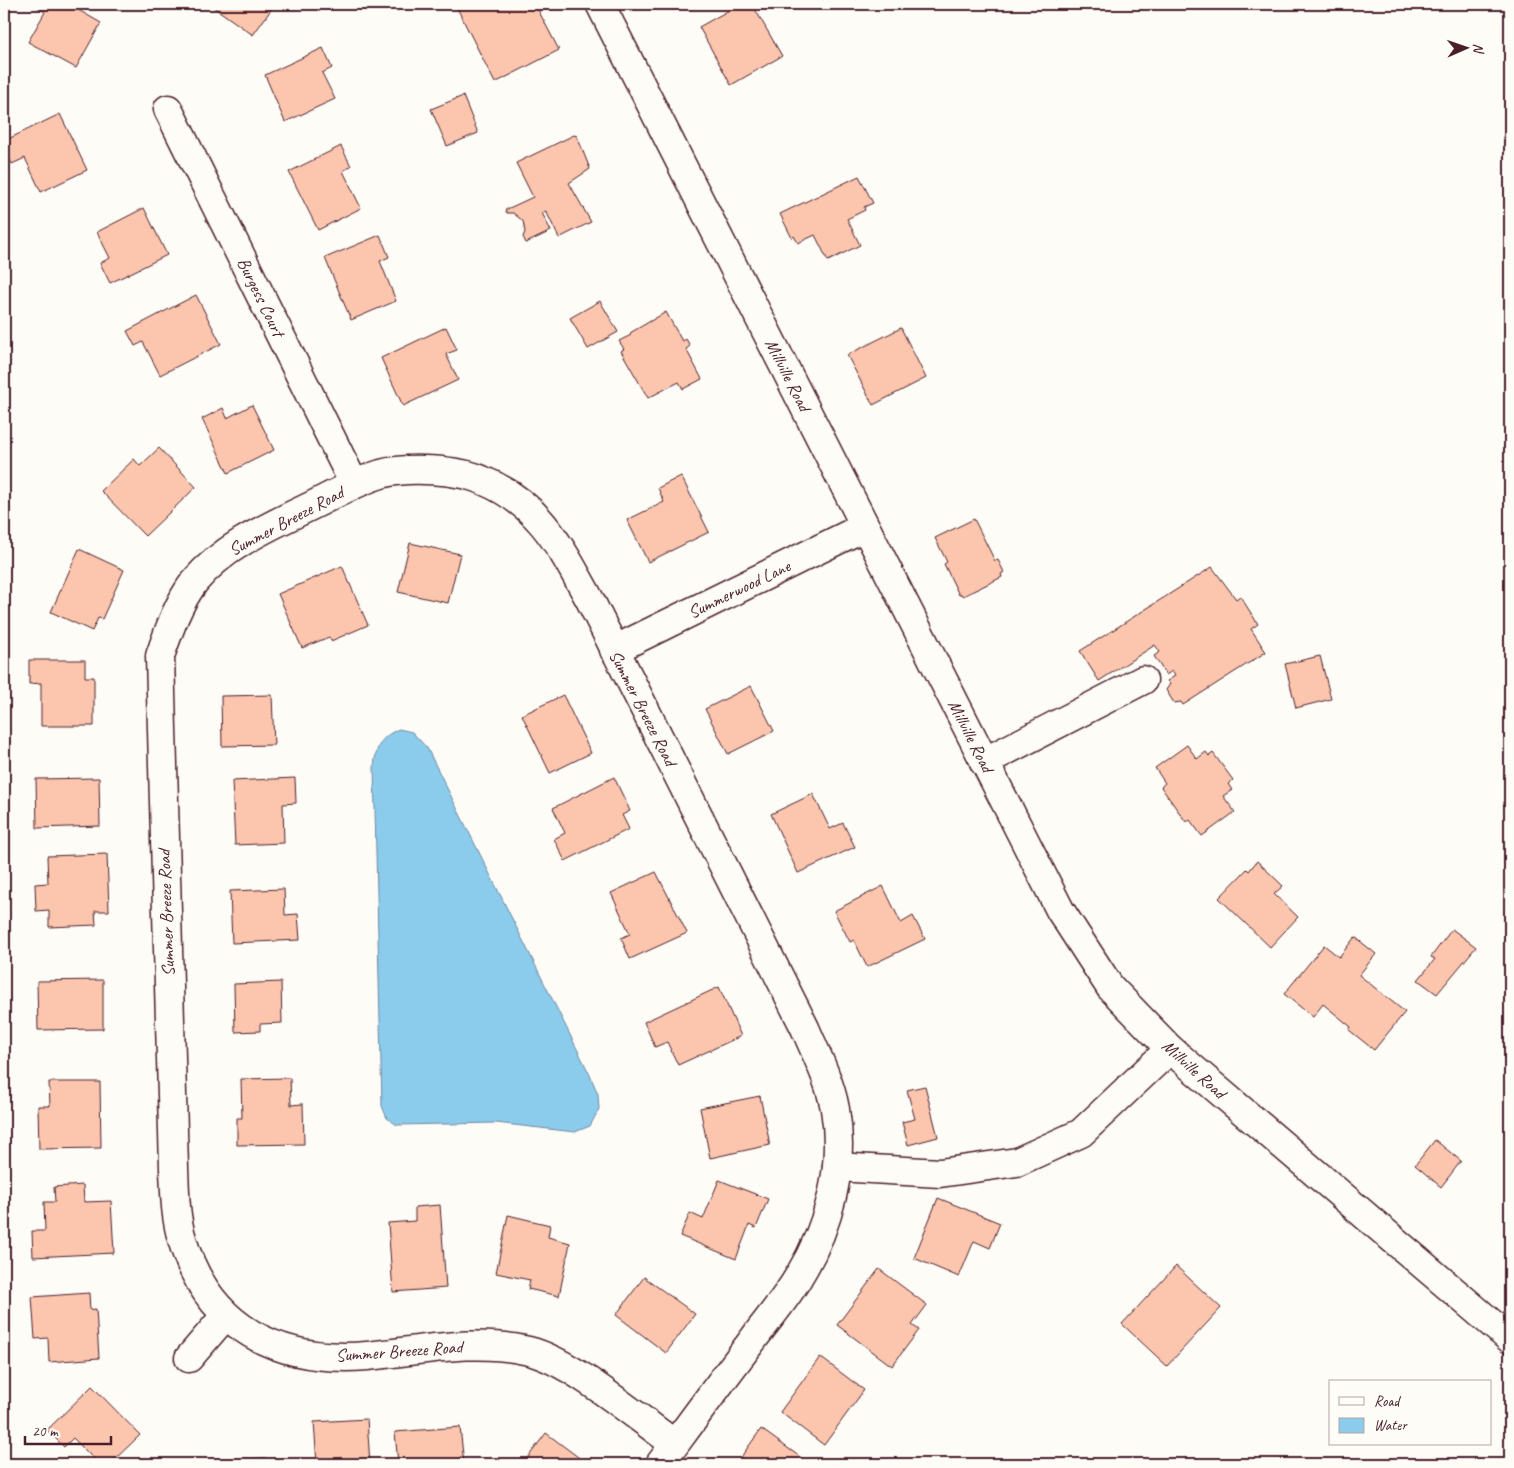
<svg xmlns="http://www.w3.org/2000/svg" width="1514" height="1468" viewBox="0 0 1514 1468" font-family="Caveat,sans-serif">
	<rect width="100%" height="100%" fill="#fdfcf7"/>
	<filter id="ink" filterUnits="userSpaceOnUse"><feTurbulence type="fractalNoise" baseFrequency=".02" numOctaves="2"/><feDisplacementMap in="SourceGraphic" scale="10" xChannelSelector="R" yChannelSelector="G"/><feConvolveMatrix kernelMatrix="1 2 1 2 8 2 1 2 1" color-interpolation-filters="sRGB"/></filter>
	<g filter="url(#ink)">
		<!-- water -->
		<path fill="#8bccec" stroke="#71879f" d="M399 729 412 732 427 748 589 1073 598 1094 599 1109 590 1126 575 1132 496 1123 397 1125 387 1118 382 1106 374 767C376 747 380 737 399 729Z"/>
		<!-- building -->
		<g fill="#fcc6ae" stroke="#4a1f2b">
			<path d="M39 4H68L101 23 76 68 28 42 45 12 37 7Z"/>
			<path d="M213 4H275L253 35 212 6Z"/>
			<path d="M455 4H535L559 50 495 83Z"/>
			<path d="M740 4H752L782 56 731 85 699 27Z"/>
			<path d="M323 48 332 68 322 73 335 99 285 122 265 75Z"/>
			<path d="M463 96 478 133 447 146 431 109Z"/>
			<path d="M60 114 87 170 41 192 25 158 12 164 4 146V141Z"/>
			<path d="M574 135 577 136 590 169 569 183 591 222 559 238 546 211 542 213 551 231 526 243 523 237 525 232 523 221 513 213H507L505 210 533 197 516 163Z"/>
			<path d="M341 146 351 166 343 171 361 208 318 230 289 172Z"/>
			<path d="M859 176 873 203 864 207 865 210 847 219 860 245 828 261 815 235 798 243 794 236 792 238 780 214Z"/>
			<path d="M144 208 167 255 110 283 100 263 110 258 97 232Z"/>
			<path d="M380 235 389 257 380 261 396 301 351 320 325 258Z"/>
			<path d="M196 295 221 344 160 375 143 342 135 346 127 331Z"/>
			<path d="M600 301 618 332 588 349 570 318Z"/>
			<path d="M666 312 682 341 686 339 690 346 686 349 702 379 683 389 679 382 648 398 621 351 624 349 619 341 631 335 630 333Z"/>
			<path d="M446 327 457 350 446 354 458 380 403 406 381 358Z"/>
			<path d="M901 328 926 378 873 405 847 355Z"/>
			<path d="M252 405 274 450 228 473 202 419 223 408 227 418Z"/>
			<path d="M159 448 196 487 145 536 101 491 134 459 140 466Z"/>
			<path d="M681 476 709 532 648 562 627 520 664 502 658 488Z"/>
			<path d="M974 519 995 561 998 560 1004 572 1001 574 1002 577 963 596 961 594 959 595 944 564 947 562 935 538Z"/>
			<path d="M410 543 460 554 448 603 398 592Z"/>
			<path d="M79 549 124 570 102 619 98 618 92 631 51 612Z"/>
			<path d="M342 566 368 625 331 641 329 637 302 648 278 594Z"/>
			<path d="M1212 567 1236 599 1240 596 1258 624 1251 629 1266 652 1183 705 1181 702 1174 703 1166 690 1170 684 1167 681 1175 676 1172 671 1166 675 1154 656 1160 652 1155 645 1099 681 1080 651Z"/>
			<path d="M1320 656 1331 699 1296 708 1285 664Z"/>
			<path d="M29 660H85V677H94V726H41V683L29 684Z"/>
			<path d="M751 686 774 731 728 754 705 709Z"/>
			<path d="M272 695 274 745 222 746 221 696Z"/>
			<path d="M563 695 591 753 550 773 522 715Z"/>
			<path d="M1187 745 1197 759 1206 752 1209 756 1213 753 1233 780 1228 784 1232 790 1223 796 1235 812 1202 836 1190 820 1186 822 1161 787 1165 783 1155 768Z"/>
			<path d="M614 777 630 811 622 815 629 829 565 861 554 839 565 833 553 808Z"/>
			<path d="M99 778 100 826 37 828 36 779Z"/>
			<path d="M295 778 296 803 283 804 284 843 235 845 232 781Z"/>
			<path d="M813 794 830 829 843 823 855 847 798 873 771 814Z"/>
			<path d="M107 854 109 911H95L96 925 49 927V910L36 911 35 884 48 883 47 856Z"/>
			<path d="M1257 861 1283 886 1274 894 1298 917 1270 947 1219 898 1247 869 1249 871Z"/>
			<path d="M656 872 687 933 630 959 621 938 630 934 611 893Z"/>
			<path d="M883 886 901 923 913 916 925 939 867 967 854 940 850 942 834 911Z"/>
			<path d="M284 889 285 915 298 914 300 940 232 943 230 891Z"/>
			<path d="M1452 929 1476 947 1437 994 1418 980 1435 959 1431 957Z"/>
			<path d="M1355 937 1376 954 1359 975 1405 1012 1374 1050 1349 1030 1351 1027 1323 1004 1313 1017 1284 994 1324 945 1339 957Z"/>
			<path d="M103 980V1029L38 1030 37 981Z"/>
			<path d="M281 982 282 1023 260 1024V1031L235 1032 234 984Z"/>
			<path d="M719 987 741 1036 678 1065 667 1042 655 1047 644 1022Z"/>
			<path d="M290 1078 291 1105 303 1104 304 1144 237 1145V1118H242L241 1079Z"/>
			<path d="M49 1082H100L101 1148 39 1149 38 1106H50Z"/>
			<path d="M925 1086 938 1137 908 1145 902 1122 915 1119 907 1090Z"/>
			<path d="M760 1096 770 1145 710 1158 700 1108Z"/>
			<path d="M1435 1140 1461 1161 1441 1187 1415 1165Z"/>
			<path d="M719 1180 768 1199 756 1228 749 1225 736 1259 680 1236 690 1213 703 1219Z"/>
			<path d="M83 1185 84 1202 111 1201 114 1253 33 1257 32 1231H45L44 1202H55L54 1187Z"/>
			<path d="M938 1198 1000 1223 990 1248 974 1241 959 1277 914 1258Z"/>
			<path d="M440 1205 446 1288 393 1292 388 1223 415 1221V1207Z"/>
			<path d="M508 1215 550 1225 548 1237 570 1243 559 1296 528 1289 530 1280 496 1273Z"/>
			<path d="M1176 1266 1221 1308 1167 1366 1122 1324Z"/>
			<path d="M879 1269 927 1305 912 1325 919 1330 892 1366 837 1325Z"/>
			<path d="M644 1277 695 1314 666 1353 616 1315Z"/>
			<path d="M89 1293 90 1310 96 1309 99 1358 49 1362 48 1338 35 1339 32 1297Z"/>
			<path d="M820 1357 864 1390 824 1445 780 1412Z"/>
			<path d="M92 1386 140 1435 110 1464H99L73 1438 64 1447 47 1430Z"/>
			<path d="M367 1419 370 1464H317L314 1422Z"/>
			<path d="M460 1427 464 1464H398L395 1432Z"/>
			<path d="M761 1429 810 1464H736Z"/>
			<path d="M546 1433 586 1463 585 1464H523Z"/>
			<path d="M266 1458V1464H215V1460Z"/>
		</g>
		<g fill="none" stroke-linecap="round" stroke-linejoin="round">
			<defs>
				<g id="minor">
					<path d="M600 4 1060 910 1110 987 1170 1049 1510 1339"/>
					<path d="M168 109 354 484"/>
					<path d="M614 650 864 527"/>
					<path d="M984 762 1143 680"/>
					<path d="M837 1167 940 1173 1017 1162 1081 1133 1170 1049"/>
					<path d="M189 1358 225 1316"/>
					<path d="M660 1464 675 1444C700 1410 726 1375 752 1341 767 1320 786 1299 799 1276 829 1227 845 1168 835 1109 830 1081 816 1054 805 1028L590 600C561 548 541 504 482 480 457 469 406 467 381 474 358 481 337 493 315 504 273 525 226 544 195 581 178 603 169 630 160 656L174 1168C175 1192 175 1216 182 1239 208 1328 278 1363 367 1356 420 1351 476 1338 529 1351 573 1362 636 1417 675 1444"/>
				</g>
			</defs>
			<!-- minor casing -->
			<use href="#minor" stroke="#4a1f2b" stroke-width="31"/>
			<!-- minor -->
			<use href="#minor" stroke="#fdfcf7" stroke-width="28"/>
		</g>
	</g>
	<g text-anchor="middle" stroke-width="5" stroke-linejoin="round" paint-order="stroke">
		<!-- street labels -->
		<g font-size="18" fill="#4a1f2b" stroke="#fdfcf7">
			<text transform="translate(261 297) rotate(64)" y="6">Burgess Court</text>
			<text transform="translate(788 375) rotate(63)" y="6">Millville Road</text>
			<text transform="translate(286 521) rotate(-28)" y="6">Summer Breeze Road</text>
			<text transform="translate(739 589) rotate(-26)" y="6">Summerwood Lane</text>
			<text transform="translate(643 708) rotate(63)" y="6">Summer Breeze Road</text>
			<text transform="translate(971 736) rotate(63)" y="6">Millville Road</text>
			<text transform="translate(166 913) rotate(-92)" y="6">Summer Breeze Road</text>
			<text transform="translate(1194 1069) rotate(42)" y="6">Millville Road</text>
			<text transform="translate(399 1351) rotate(-4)" y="6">Summer Breeze Road</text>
		</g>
	</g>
	<!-- margin -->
	<rect width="1514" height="1468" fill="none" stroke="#fdfcf7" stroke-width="20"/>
	<rect x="10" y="10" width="1494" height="1448" fill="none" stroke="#4a1f2b" stroke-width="2" filter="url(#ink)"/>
	<!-- legend -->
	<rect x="1329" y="1380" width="162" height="65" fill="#fdfcf7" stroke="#b5a4a5"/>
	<rect x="1339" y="1397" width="25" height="8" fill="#fdfcf7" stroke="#b5a4a5"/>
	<text x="1374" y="1406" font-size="15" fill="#4a1f2b">Road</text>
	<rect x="1339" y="1418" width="25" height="15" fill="#8bccec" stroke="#b5a4a5"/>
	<text x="1374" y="1430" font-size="15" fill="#4a1f2b">Water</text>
	<!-- north arrow -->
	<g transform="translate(1466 48) rotate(88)" stroke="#fdfcf7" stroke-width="4" paint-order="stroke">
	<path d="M0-4L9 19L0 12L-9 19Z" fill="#4a1f2b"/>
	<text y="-8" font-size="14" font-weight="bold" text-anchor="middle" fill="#4a1f2b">N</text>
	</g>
	<!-- scale -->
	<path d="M25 1436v8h86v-8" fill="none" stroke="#4a1f2b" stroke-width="2.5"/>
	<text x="32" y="1436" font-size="15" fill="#4a1f2b" stroke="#fdfcf7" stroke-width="4" paint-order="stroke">20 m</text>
</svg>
